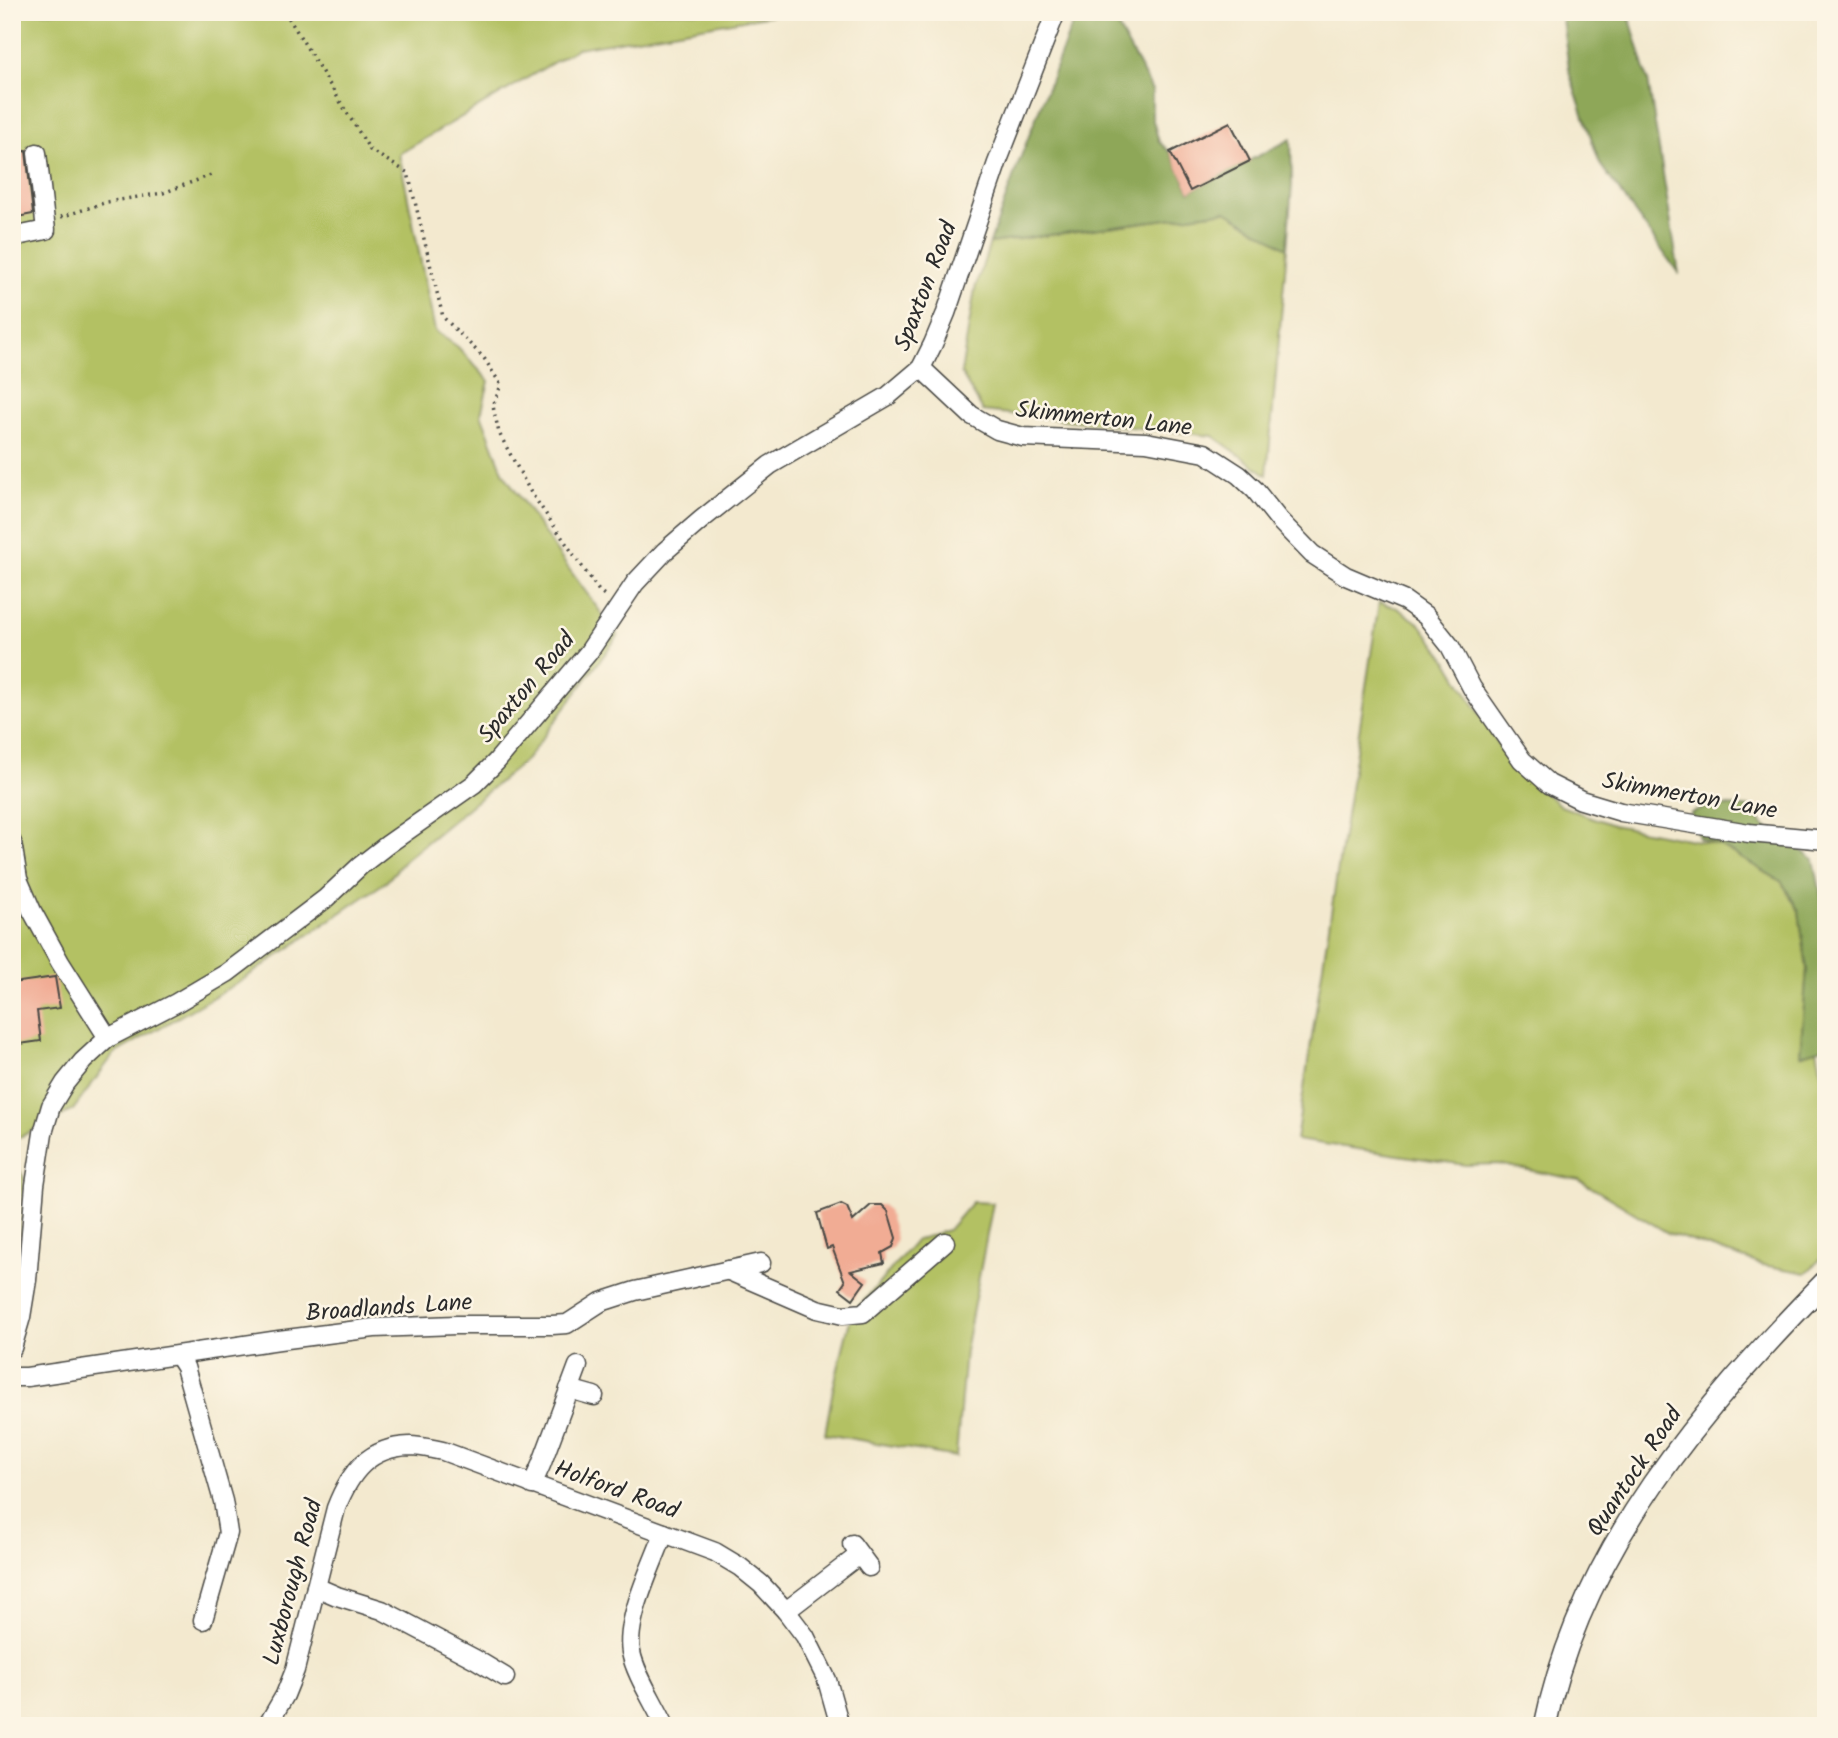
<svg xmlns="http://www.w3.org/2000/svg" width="1838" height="1738" viewBox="0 0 1838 1738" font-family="Kalam,sans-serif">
	<rect width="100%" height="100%" fill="#fcf5e5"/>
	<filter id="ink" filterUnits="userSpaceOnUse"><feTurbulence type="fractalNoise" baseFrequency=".0143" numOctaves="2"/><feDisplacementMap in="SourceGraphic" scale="14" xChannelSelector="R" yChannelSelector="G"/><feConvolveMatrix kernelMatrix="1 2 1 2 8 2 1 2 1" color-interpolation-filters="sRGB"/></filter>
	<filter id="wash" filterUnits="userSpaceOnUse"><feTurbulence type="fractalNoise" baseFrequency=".00686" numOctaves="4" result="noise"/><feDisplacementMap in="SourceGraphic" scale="28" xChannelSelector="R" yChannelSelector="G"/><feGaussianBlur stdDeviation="1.57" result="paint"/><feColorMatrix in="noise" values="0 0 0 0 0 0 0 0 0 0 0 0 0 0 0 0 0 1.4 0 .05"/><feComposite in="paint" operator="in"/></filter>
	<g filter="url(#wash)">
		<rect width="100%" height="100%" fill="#f3e9cf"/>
		<!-- green -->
		<g fill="#b3c163" stroke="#6f7647" stroke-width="2">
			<path d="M12 12H790L578 48 399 154 435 331 458 347 489 381 481 414 504 474 561 558 618 636 527 759 405 860 387 881 241 981 114 1054 73 1110 12 1141Z"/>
			<path d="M1226 211 1287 248 1267 475 1213 436 983 411 961 373 975 289 990 243Z"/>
			<path d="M1379 602 1397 608 1420 624 1447 660 1499 746 1519 772 1561 806 1613 825 1719 845 1782 882 1799 911 1807 969 1800 1054 1817 1049 1826 1095V1254L1806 1273 1763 1265 1668 1233 1579 1180 1498 1164 1466 1165 1296 1140Z"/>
			<path d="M12 1156 24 1178 12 1298Z"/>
			<path d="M972 1202 993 1203 965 1351 956 1457 825 1434 833 1389 851 1316 916 1240 948 1230Z"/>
		</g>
		<!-- forest -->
		<g fill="#8ea759" stroke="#5c6942" stroke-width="2">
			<path d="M1100 12H1110L1152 90V117L1159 142 1170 152 1190 191 1291 139 1292 185 1287 248 1226 211 990 243 1018 164 1074 20Z"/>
			<path d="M1561 12H1628L1648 80 1679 274 1600 164 1570 75Z"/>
			<path d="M1714 805 1753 808 1763 825 1814 859 1823 906 1826 908V969L1823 993 1826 994V1047L1800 1055 1807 969 1799 911 1782 882 1719 845 1699 838 1691 813Z"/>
		</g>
		<g id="blocks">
			<!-- building -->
			<g fill="#f1ac94">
				<path d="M1230 122 1250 161 1190 191 1170 152Z"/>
				<path d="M26 151 33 214 12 218V153Z"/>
				<path d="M55 977 60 1008 37 1011 41 1041 12 1045V983Z"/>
				<path d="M841 1204 847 1207 853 1221 871 1205H882L888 1211 896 1238 893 1247 882 1253 884 1263 851 1271 865 1282 853 1299 840 1289 845 1282 832 1247 827 1249 817 1213Z"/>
			</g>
		</g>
	</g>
	<g filter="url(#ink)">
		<use href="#blocks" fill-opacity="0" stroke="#494844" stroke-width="2"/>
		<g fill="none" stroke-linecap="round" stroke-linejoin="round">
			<defs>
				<g id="minor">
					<path d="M12 237 46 230 37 153"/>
					<path d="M921 368 971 415 997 430 1023 437 1146 442 1205 453 1239 475 1255 490 1279 520 1312 554 1346 576 1405 601 1426 616 1450 646 1472 688 1522 760 1549 784 1581 800 1621 812 1749 833 1826 840"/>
					<path d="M12 842 18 879 32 911 60 962 108 1038"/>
					<path d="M727 1270 817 1309 843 1315 863 1313 945 1242"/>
					<path d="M12 1348 21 1317 27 1280 35 1185 43 1133 51 1106 65 1083 83 1061 108 1038 176 1003 227 973 325 899 360 866 387 845 474 784 496 762 588 653 635 583 665 551 701 520 770 465 888 396 921 368 933 344 946 313 997 163 1056 12"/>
					<path d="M178 1356 185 1367 223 1501 228 1533 203 1620"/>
					<path d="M12 1377H27L279 1340 374 1328 456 1325H552L567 1324 601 1302 635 1291 761 1263"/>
					<path d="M569 1389 594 1396"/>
					<path d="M532 1485 541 1465 578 1366"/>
					<path d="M664 1533C653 1564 625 1619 631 1652 635 1674 655 1704 665 1726"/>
					<path d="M852 1544 869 1567"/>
					<path d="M316 1587 337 1596 382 1610 475 1659 505 1677"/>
					<path d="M786 1611 859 1555"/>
					<path d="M267 1726 285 1695 295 1670 336 1508C350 1472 369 1447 410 1446 421 1446 432 1449 443 1451L715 1552 740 1567 761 1584 786 1611 805 1636 827 1680 840 1726"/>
				</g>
				<path id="major" d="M1545 1726C1581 1548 1703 1407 1826 1281"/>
			</defs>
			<!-- minor casing -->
			<use href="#minor" stroke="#494844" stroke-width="21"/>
			<!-- major casing -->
			<use href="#major" stroke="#494844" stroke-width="24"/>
			<!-- path -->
			<g stroke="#494844" stroke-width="3.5" stroke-dasharray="2 5" stroke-linecap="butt">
				<path d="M285 12 370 150 408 173 443 317 484 358 501 385 493 406 499 433 530 491 599 591 606 596"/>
				<path d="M61 217 107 202 163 193 211 175"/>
			</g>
			<!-- minor -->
			<use href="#minor" stroke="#fff" stroke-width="18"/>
			<!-- major -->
			<use href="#major" stroke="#fff" stroke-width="21"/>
		</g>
	</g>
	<g text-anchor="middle" stroke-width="5" stroke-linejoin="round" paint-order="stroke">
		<!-- street labels -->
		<g font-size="24" fill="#2b2b2b" stroke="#fcf5e5">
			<text transform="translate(925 286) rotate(-69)" y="8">Spaxton Road</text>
			<text transform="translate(1104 418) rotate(6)" y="8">Skimmerton Lane</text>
			<text transform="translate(526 687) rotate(-50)" y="8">Spaxton Road</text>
			<text transform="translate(1690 795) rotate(10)" y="8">Skimmerton Lane</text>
			<text transform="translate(389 1307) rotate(-4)" y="8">Broadlands Lane</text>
			<text transform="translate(1634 1471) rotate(-56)" y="8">Quantock Road</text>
			<text transform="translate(617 1489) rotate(20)" y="8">Holford Road</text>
			<text transform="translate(292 1582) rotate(-75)" y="8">Luxborough Road</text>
		</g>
	</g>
	<!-- margin -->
	<rect width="1838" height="1738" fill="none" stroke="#fcf5e5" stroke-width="42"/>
</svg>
